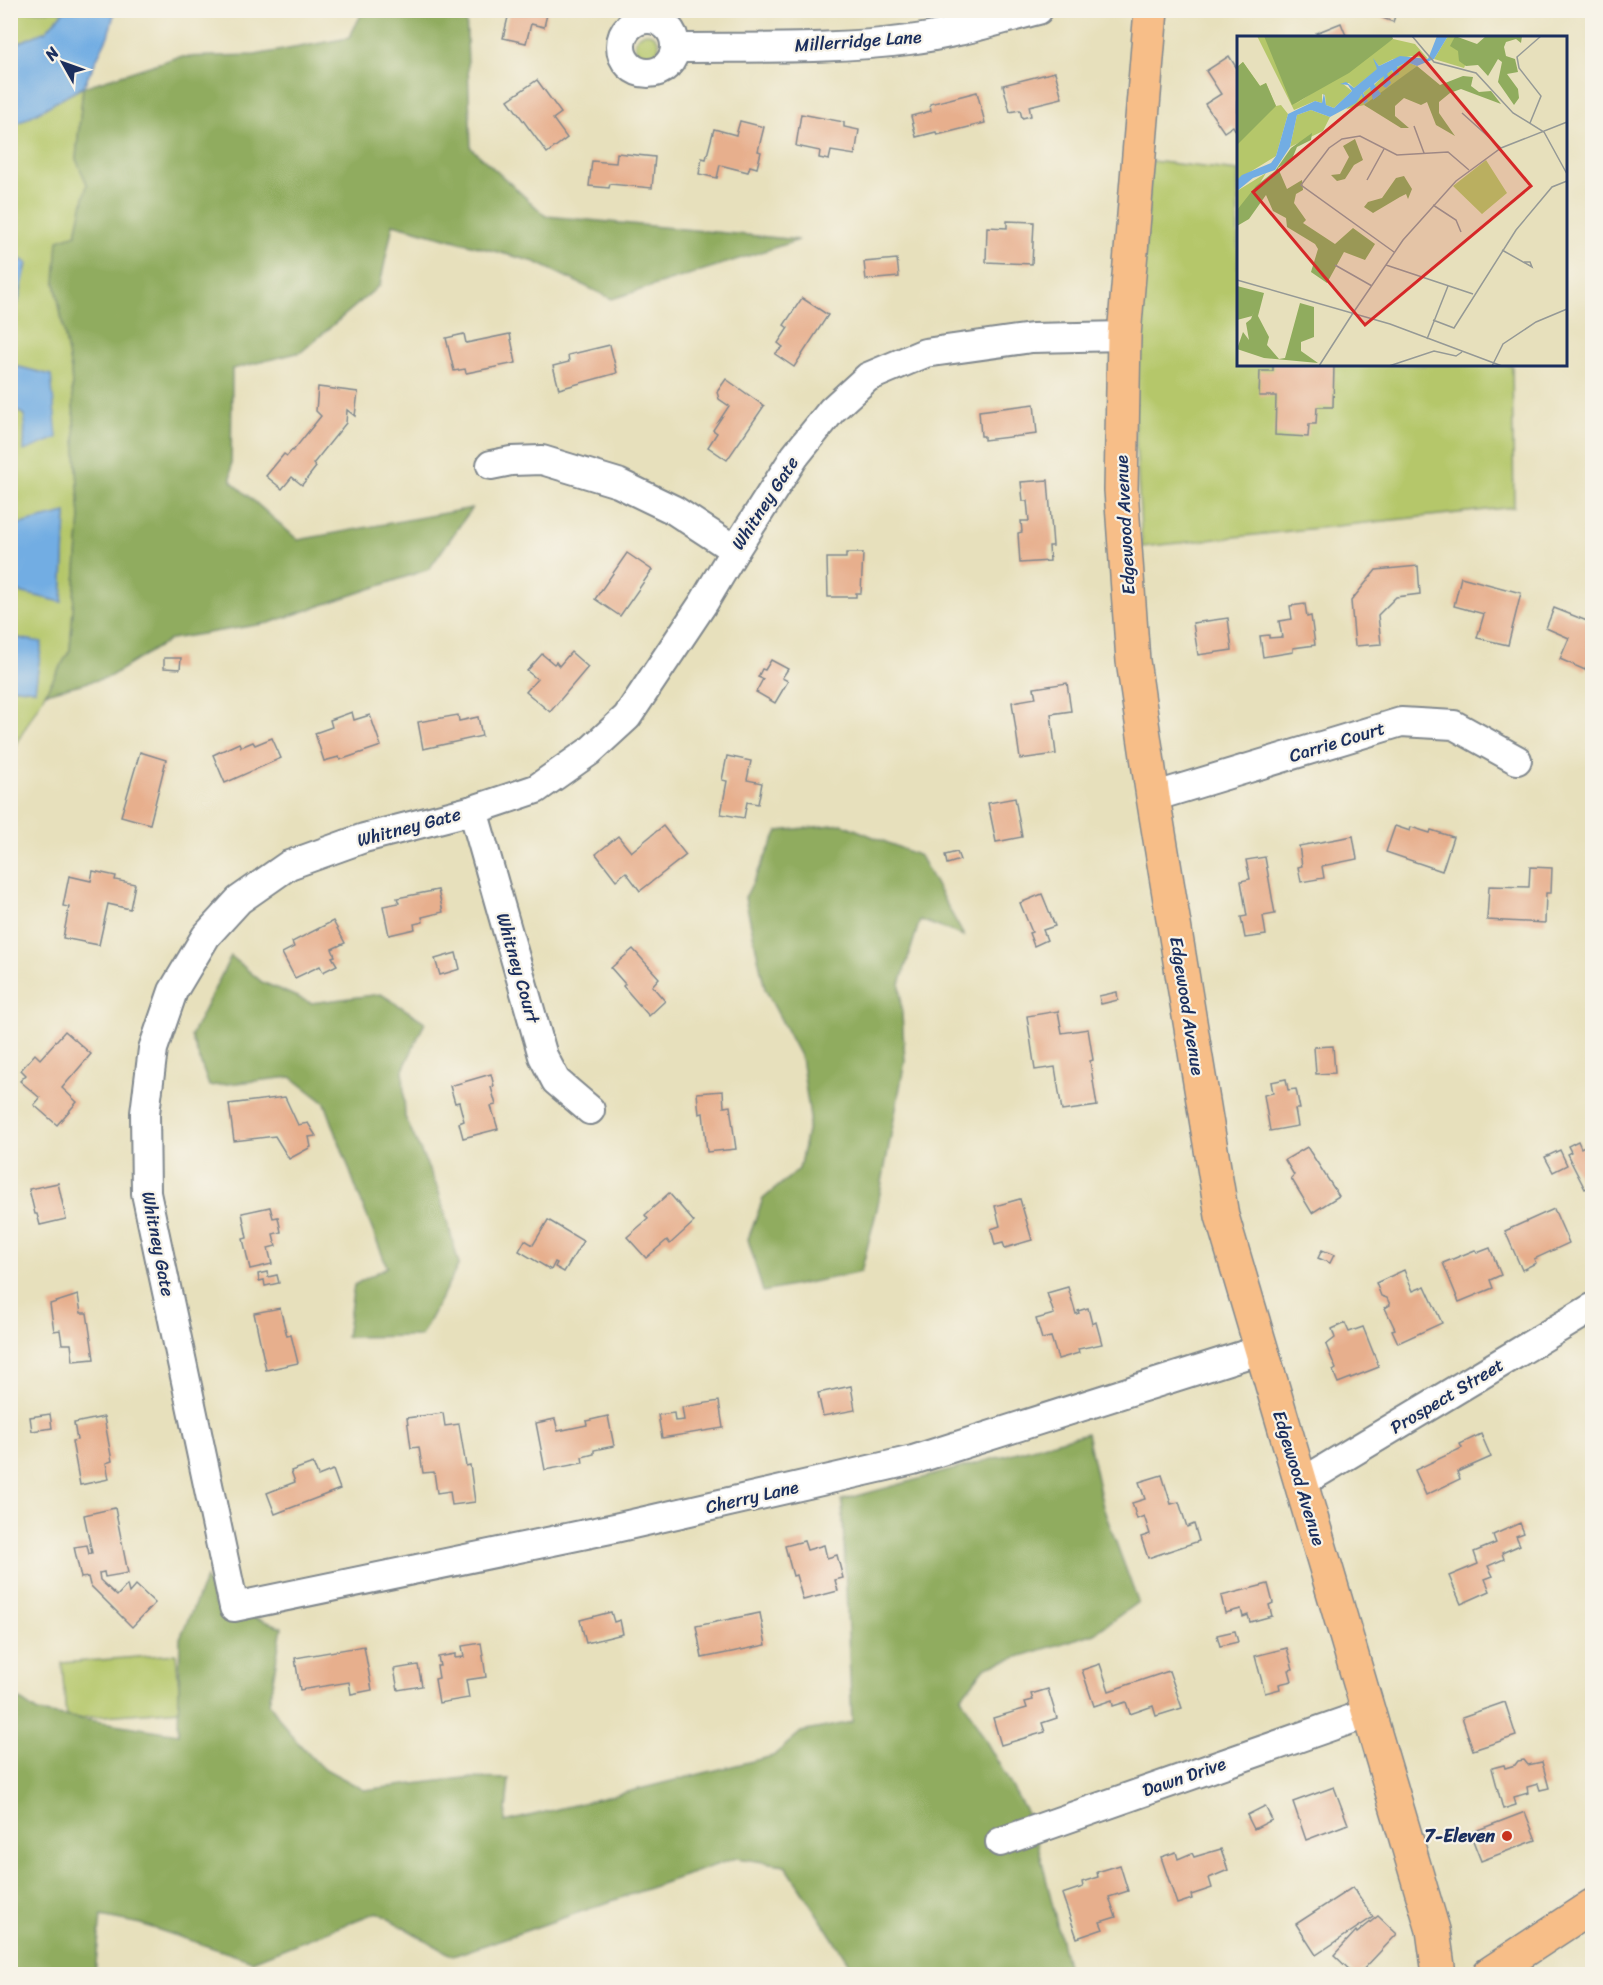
<svg xmlns="http://www.w3.org/2000/svg" width="1603" height="1985" viewBox="0 0 1603 1985" font-family="Sriracha,sans-serif">
	<rect width="100%" height="100%" fill="#f7f3e8"/>
	<filter id="ink" filterUnits="userSpaceOnUse"><feTurbulence type="fractalNoise" baseFrequency=".0167" numOctaves="2"/><feDisplacementMap in="SourceGraphic" scale="12" xChannelSelector="R" yChannelSelector="G"/><feConvolveMatrix kernelMatrix="1 2 1 2 8 2 1 2 1" color-interpolation-filters="sRGB"/></filter>
	<filter id="wash" filterUnits="userSpaceOnUse"><feTurbulence type="fractalNoise" baseFrequency=".008" numOctaves="4" result="noise"/><feDisplacementMap in="SourceGraphic" scale="24" xChannelSelector="R" yChannelSelector="G"/><feGaussianBlur stdDeviation="1.35" result="paint"/><feColorMatrix in="noise" values="0 0 0 0 0 0 0 0 0 0 0 0 0 0 0 0 0 1.4 0 .05"/><feComposite in="paint" operator="in"/></filter>
	<g filter="url(#wash)">
		<rect width="100%" height="100%" fill="#e7e0bc"/>
		<!-- green -->
		<g fill="#b5c76a" stroke="#687b64" stroke-width="1.5">
			<path d="M10 11H64L46 31 11 46Z"/>
			<circle cx="647" cy="45" r="12"/>
			<path d="M83 87 76 159 87 184 76 234 55 282 71 370 80 518 70 650 11 753V687L35 690 41 643 11 636V590L62 602 66 513 16 525 11 523V407L25 415 51 375 11 365V302L17 304 27 264 11 254V127Z"/>
			<path d="M1151 161 1238 171V364L1512 365 1514 507 1142 547 1134 411Z"/>
			<path d="M176 1654 181 1710 66 1719 62 1663Z"/>
		</g>
		<!-- forest -->
		<g fill="#90ac5e" stroke="#566e5e" stroke-width="1.5">
			<path d="M363 11H466L471 148 546 216 799 240 612 299 535 262 393 224 380 285 301 352 232 369 231 481 298 540 472 508 429 569 269 623 171 639 109 677 45 693 70 650 80 518 71 370 55 282 58 240 76 234 87 184 76 159 83 87 178 57 255 55 349 38Z"/>
			<path d="M842 824 920 856 964 936 920 920 900 984 905 1061 877 1209 861 1272 763 1292 748 1239 763 1199 799 1169 810 1117 801 1058 765 989 745 898 778 831Z"/>
			<path d="M231 956 262 982 311 1003 381 994 425 1022 403 1070 405 1117 438 1189 459 1264 421 1336 346 1337 354 1285 387 1267 359 1196 325 1103 291 1077 209 1086 191 1036Z"/>
			<path d="M1087 1433 1103 1507 1138 1602 1095 1633 986 1667 961 1697 1033 1824 1069 1974H856L785 1865 736 1858 453 1956 377 1912 252 1961 141 1924 101 1916 95 1974H11L10 1693 38 1712 178 1734 180 1638 206 1578 215 1605 282 1627 269 1703 290 1734 320 1766 364 1790 464 1778 509 1779 505 1822 773 1756 801 1732 852 1722 842 1500Z"/>
		</g>
		<!-- water -->
		<g fill="#72ade3" stroke="#466ea0" stroke-width="1.5">
			<path d="M64 11H115L108 36 83 87 11 127V46L46 31Z"/>
			<path d="M11 254 27 263 18 304 11 302Z"/>
			<path d="M11 365 51 375 57 438 24 451 25 415 11 407Z"/>
			<path d="M66 513 62 602 11 590V523L16 525Z"/>
			<path d="M11 637 42 642 35 690 11 687Z"/>
		</g>
		<g id="blocks">
			<!-- building -->
			<g fill="#e7af8d">
				<path d="M516 10H548L544 27 531 24 526 43 503 38 509 13 515 14Z"/>
				<path d="M1371 10H1397L1393 22 1370 13Z"/>
				<path d="M1341 23 1347 38H1318L1316 33Z"/>
				<path d="M1229 56 1238 70V135L1233 126 1224 132 1205 104 1221 94 1206 71Z"/>
				<path d="M1055 72 1062 98 1029 106 1031 116 1022 118 1020 110 1010 112 1003 85Z"/>
				<path d="M537 80 561 113 553 119 567 138 547 153 508 100Z"/>
				<path d="M977 92 985 123 937 135 936 132 916 137 911 116 931 111 930 104Z"/>
				<path d="M801 114 844 122V127L859 130 855 155 831 151 829 160 819 158 820 151 796 146Z"/>
				<path d="M740 121 764 127 758 151 761 152 757 168 750 166 748 172 720 165 717 178 699 174 702 158 706 159 714 129 736 135Z"/>
				<path d="M617 153 655 157 652 188 610 184 609 188 589 186 592 161 616 163Z"/>
				<path d="M1007 221 1034 222 1032 264 986 262 987 227 1007 228Z"/>
				<path d="M897 259 899 277 866 280 864 262Z"/>
				<path d="M802 298 828 315 794 367 775 354 783 347 778 343 788 328 784 325Z"/>
				<path d="M464 334 466 343 510 334 516 363 466 373 465 369 454 371 446 338Z"/>
				<path d="M610 345 617 373 559 389 553 366 569 362 568 355Z"/>
				<path d="M1273 364H1334L1333 407H1317L1316 424H1309L1308 437 1275 435 1276 396H1259L1260 371H1273Z"/>
				<path d="M726 379 764 406 727 460 708 447 717 433 713 430 729 406 719 399 717 392Z"/>
				<path d="M318 387 358 392 355 416 347 410 346 423 313 464 316 467 302 485 292 477 282 489 266 476 284 454 287 456 292 450 293 451 321 416 316 411Z"/>
				<path d="M1034 404 1037 434 984 440V436H981L979 411Z"/>
				<path d="M1048 480 1053 546H1049L1050 561 1020 563 1018 533 1022 532 1021 521H1029L1027 501H1023L1021 482Z"/>
				<path d="M627 553 652 570 620 616 595 599Z"/>
				<path d="M846 553H863L861 593H856V597H828L827 558H846Z"/>
				<path d="M1418 566 1420 594 1396 597 1378 615 1381 644 1355 646 1351 601 1376 570Z"/>
				<path d="M1461 577 1521 593 1508 645 1477 638 1484 614 1454 606Z"/>
				<path d="M1305 604 1307 617 1311 616 1315 645 1293 648V652L1263 657 1260 636 1269 635V638L1282 637 1279 621 1292 619 1290 606Z"/>
				<path d="M1554 608 1587 621 1592 608V650L1585 670 1560 659 1569 638 1546 628Z"/>
				<path d="M1228 618 1232 650 1198 655 1193 623Z"/>
				<path d="M571 652 588 667 550 712 526 692 537 679 527 671 542 654 554 664 556 662 559 666Z"/>
				<path d="M164 658H181L180 669 164 668Z"/>
				<path d="M771 660 788 669 782 678 788 681 775 703 756 692 763 679 758 677 762 669 765 670Z"/>
				<path d="M1067 683 1071 711 1051 714 1056 754 1020 759 1012 702 1036 698 1034 688Z"/>
				<path d="M352 712 354 720 370 715 381 746 340 760 339 757 324 761 315 733 332 727 330 720Z"/>
				<path d="M458 715 459 721 478 717 482 736 423 749 418 722Z"/>
				<path d="M272 738 281 758 225 783 213 755 239 743 241 747 253 742 255 745Z"/>
				<path d="M140 752 166 760 150 824 121 816Z"/>
				<path d="M727 756 751 761 747 780 762 783 758 804 747 802 744 818 721 814 727 781 722 780Z"/>
				<path d="M1015 798 1022 837 996 842 988 803Z"/>
				<path d="M663 826 686 855 640 891 626 872 616 880 596 854 618 836 631 852Z"/>
				<path d="M1395 826 1410 831 1411 827 1430 833 1431 830 1453 837 1442 871 1386 852Z"/>
				<path d="M1353 836 1357 859 1322 866 1324 878 1301 882 1298 867 1302 866 1299 846Z"/>
				<path d="M957 852 960 860 947 864 945 855Z"/>
				<path d="M1265 857 1275 914 1263 916 1266 935 1245 938 1241 917 1247 916 1241 881 1250 879 1246 860Z"/>
				<path d="M1530 867 1552 868 1551 893H1546L1545 923 1487 920 1489 886 1529 887Z"/>
				<path d="M93 871 116 876 115 880 135 884 130 909 108 904 99 945 63 938 69 907 63 906 69 876 91 881Z"/>
				<path d="M438 890 443 912 422 917 423 922 414 924 415 929 389 935 383 906 399 903 397 898Z"/>
				<path d="M1042 894 1055 926 1043 930 1047 940 1034 946 1029 933 1032 932 1020 903Z"/>
				<path d="M333 921 345 943 332 949 335 956 332 957 337 965 323 972 320 966 295 978 282 953 294 947 292 942Z"/>
				<path d="M633 949 659 978 652 986 665 1001 649 1016 623 986 625 984 611 968Z"/>
				<path d="M456 953 460 969 440 975 435 959Z"/>
				<path d="M1117 992 1118 1000 1101 1004 1099 996Z"/>
				<path d="M1058 1011 1062 1033 1088 1029 1093 1060 1090 1061 1097 1106 1062 1111 1055 1067 1035 1070 1027 1016Z"/>
				<path d="M65 1031 91 1054 62 1088 77 1102 57 1125 34 1105 40 1098 20 1081 26 1075 21 1070 35 1054 40 1059Z"/>
				<path d="M1333 1046 1335 1073 1316 1074 1314 1047Z"/>
				<path d="M491 1074 494 1086 491 1087 496 1105 491 1106 498 1129 463 1138 459 1123 464 1121 459 1102 455 1103 450 1086Z"/>
				<path d="M1286 1079 1288 1090 1296 1089 1300 1109H1295L1298 1126 1270 1131 1264 1095 1273 1093 1271 1082Z"/>
				<path d="M723 1091 724 1107 730 1106 736 1149 707 1152 703 1113 699 1114 697 1093Z"/>
				<path d="M285 1097 298 1125 308 1123 316 1136 309 1137 311 1147 289 1159 275 1136 234 1141 229 1104Z"/>
				<path d="M1578 1141 1581 1148 1591 1142 1592 1145V1185L1585 1189 1567 1154 1571 1152 1568 1146Z"/>
				<path d="M1307 1147 1339 1196 1312 1213 1291 1178 1294 1175 1285 1160Z"/>
				<path d="M1560 1150 1567 1165 1553 1172 1545 1157Z"/>
				<path d="M58 1183 66 1219 40 1225 37 1214H35L29 1189Z"/>
				<path d="M669 1193 694 1222 670 1244 667 1240 646 1258 627 1237 648 1219 645 1215Z"/>
				<path d="M1020 1199 1032 1240 1005 1248 1003 1243 995 1245 991 1229 1000 1226 995 1206Z"/>
				<path d="M270 1207 273 1218 278 1217 281 1232 273 1234 276 1246 268 1248 272 1264 250 1269 243 1239 247 1238 242 1213Z"/>
				<path d="M1554 1209 1569 1243 1534 1259 1536 1263 1522 1270 1505 1231Z"/>
				<path d="M548 1220 583 1241 564 1272 555 1267 557 1263 555 1262 551 1270 519 1251 525 1240 533 1245Z"/>
				<path d="M1490 1248 1501 1275 1490 1280 1493 1288 1459 1302 1443 1263 1475 1250 1477 1253Z"/>
				<path d="M1322 1250 1334 1255 1330 1263 1318 1258Z"/>
				<path d="M1404 1270 1413 1291 1425 1286 1442 1323 1398 1343 1392 1330 1395 1329 1385 1308 1390 1305 1387 1298 1381 1296 1376 1283Z"/>
				<path d="M267 1272 268 1277 277 1275 279 1283 265 1286 264 1280 259 1281 258 1274Z"/>
				<path d="M1068 1287 1076 1314 1079 1313 1078 1311 1088 1308 1092 1324 1096 1322 1102 1344 1078 1349 1079 1353 1058 1359 1051 1337 1042 1339 1036 1319 1054 1314 1047 1293Z"/>
				<path d="M78 1295 81 1313H87L94 1359 73 1361 71 1344H62L60 1330 54 1331 50 1304Z"/>
				<path d="M280 1308 287 1336 291 1335 298 1363 266 1370 254 1313Z"/>
				<path d="M1345 1323 1349 1332 1363 1327 1379 1367 1338 1383 1333 1371 1336 1369 1326 1345 1335 1338 1332 1329Z"/>
				<path d="M851 1386 855 1410 823 1416 818 1393Z"/>
				<path d="M719 1401 723 1428 662 1438 658 1415 674 1413 675 1421 684 1420 682 1407Z"/>
				<path d="M443 1413 445 1426 459 1424 466 1466 470 1465 475 1502 452 1505 450 1491 437 1493 434 1472 423 1473 419 1447 411 1448 407 1418Z"/>
				<path d="M50 1414 52 1428 32 1431 30 1417Z"/>
				<path d="M608 1416 614 1446 594 1450V1454L582 1457 583 1463 545 1470 536 1423 555 1419 558 1431 587 1425 586 1421Z"/>
				<path d="M104 1417 112 1461 106 1463 109 1479 80 1485 72 1441 77 1440 74 1423Z"/>
				<path d="M1481 1434 1491 1457 1457 1472 1460 1479 1426 1495 1415 1470 1462 1448 1460 1444Z"/>
				<path d="M313 1463 318 1476 333 1470 340 1489 275 1514 267 1493 295 1482 291 1471Z"/>
				<path d="M1162 1475 1171 1504 1179 1502 1187 1527 1194 1524 1199 1541 1148 1558 1141 1537 1150 1534 1144 1516 1137 1519 1132 1503 1145 1499 1139 1482Z"/>
				<path d="M115 1508 128 1573 105 1577 104 1572 99 1573 100 1580 117 1596 127 1585 129 1593 136 1585 155 1603 132 1627 90 1585 88 1577 81 1578 74 1547 87 1545 89 1554 92 1553 84 1515Z"/>
				<path d="M1520 1523 1524 1533 1516 1536 1520 1545 1502 1553 1504 1559 1488 1566 1493 1576 1485 1579 1490 1591 1461 1604 1449 1576 1478 1564 1474 1552 1496 1543 1493 1535Z"/>
				<path d="M804 1541 807 1550 824 1545 827 1558 837 1555 843 1578 835 1580 838 1591 803 1600 796 1575 793 1576 785 1546Z"/>
				<path d="M1268 1584 1273 1603 1269 1605 1272 1616 1250 1622 1248 1615 1243 1617 1241 1609 1225 1613 1221 1596Z"/>
				<path d="M611 1612 614 1622 620 1620 623 1634 586 1643 580 1620Z"/>
				<path d="M760 1613 766 1645 702 1658 696 1626Z"/>
				<path d="M1235 1631 1238 1642 1220 1646 1217 1635Z"/>
				<path d="M481 1643 486 1677 466 1680 469 1698 439 1703 435 1679 439 1678 437 1666H440L438 1657 455 1654V1658L464 1657 462 1646Z"/>
				<path d="M364 1646 372 1690 351 1694 349 1682 300 1690 295 1658Z"/>
				<path d="M1287 1648 1293 1669 1289 1670 1292 1681 1279 1684 1280 1689 1265 1693 1255 1656Z"/>
				<path d="M1100 1664 1109 1691 1169 1671 1182 1708 1156 1716 1153 1706 1130 1714 1126 1702 1113 1706 1112 1700 1094 1706 1082 1670Z"/>
				<path d="M418 1665 422 1686 398 1690 394 1669Z"/>
				<path d="M1048 1689 1057 1718 1042 1723 1045 1732 1001 1745 993 1718 1027 1708 1025 1702 1033 1700 1031 1694Z"/>
				<path d="M1505 1702 1516 1736 1473 1750 1462 1717Z"/>
				<path d="M1524 1760 1528 1765 1542 1762 1549 1788 1540 1790 1538 1784 1527 1787 1528 1793 1514 1797 1516 1805 1503 1809 1492 1768 1504 1765 1505 1768 1515 1765 1518 1761Z"/>
				<path d="M1334 1787 1348 1824 1306 1840 1293 1802Z"/>
				<path d="M1265 1806 1272 1820 1254 1829 1247 1815Z"/>
				<path d="M1525 1812 1536 1840 1481 1861 1470 1833Z"/>
				<path d="M1221 1849 1228 1870 1209 1878 1212 1888 1191 1895 1192 1899 1177 1904 1161 1857 1176 1852 1178 1859 1192 1853 1194 1857Z"/>
				<path d="M1120 1865 1128 1891 1109 1897 1116 1917 1100 1922 1103 1929 1077 1938 1062 1894 1083 1887 1082 1882 1098 1877 1097 1872Z"/>
				<path d="M1353 1887 1373 1917 1316 1955 1296 1924Z"/>
				<path d="M1378 1916 1397 1934 1359 1974H1354L1334 1955 1356 1931 1357 1933Z"/>
			</g>
		</g>
	</g>
	<g filter="url(#ink)">
		<use href="#blocks" fill-opacity="0" stroke="#81888d" stroke-width="1.5"/>
		<g fill="none" stroke-linecap="round" stroke-linejoin="round">
			<defs>
				<g id="minor">
					<circle cx="648" cy="46" r="27"/>
					<path d="M675 48C753 47 832 50 909 40 952 35 995 21 1038 10"/>
					<path d="M1124 336 1032 338 925 353 868 377 832 410 795 456 735 550 704 602 627 717 590 751 536 789 473 810 364 838 289 865 239 900 206 936 173 991 153 1049 145 1113 146 1193 234 1607 615 1528 913 1460 1260 1350"/>
					<path d="M491 465 511 461 542 460 618 483 674 510 735 550"/>
					<path d="M1153 797 1401 722 1454 725 1517 760"/>
					<path d="M473 810 543 1056 556 1081 590 1110"/>
					<path d="M1301 1483 1592 1308"/>
					<path d="M1000 1842 1369 1713"/>
				</g>
				<g id="major">
					<path d="M1151 10 1124 336 1121 490 1133 661 1153 797 1222 1216 1433 1930 1439 1974"/>
					<path d="M1489 1974 1592 1906"/>
				</g>
			</defs>
			<!-- minor casing -->
			<use href="#minor" stroke="#81888d" stroke-width="32"/>
			<!-- major casing -->
			<use href="#major" stroke="#81888d" stroke-width="36"/>
			<!-- minor -->
			<use href="#minor" stroke="#fff" stroke-width="28"/>
			<!-- major -->
			<use href="#major" stroke="#f7be88" stroke-width="33"/>
		</g>
	</g>
	<!-- markers -->
	<circle fill="#c8321e" stroke="#f7f3e8" stroke-width="2" cx="1507" cy="1836" r="6"/>
	<g text-anchor="middle" stroke-width="4.5" stroke-linejoin="round" paint-order="stroke">
		<!-- street labels -->
		<g font-size="18" fill="#1b2f5e" stroke="#f7f3e8">
			<text transform="translate(858 41) rotate(-4)" y="6">Millerridge Lane</text>
			<text transform="translate(765 503) rotate(-57)" y="6">Whitney Gate</text>
			<text transform="translate(1125 525) rotate(-93)" y="6">Edgewood Avenue</text>
			<text transform="translate(1337 742) rotate(-17)" y="6">Carrie Court</text>
			<text transform="translate(409 827) rotate(-15)" y="6">Whitney Gate</text>
			<text transform="translate(518 968) rotate(74)" y="6">Whitney Court</text>
			<text transform="translate(1187 1006) rotate(81)" y="6">Edgewood Avenue</text>
			<text transform="translate(158 1244) rotate(79)" y="6">Whitney Gate</text>
			<text transform="translate(1447 1396) rotate(-31)" y="6">Prospect Street</text>
			<text transform="translate(1299 1478) rotate(73)" y="6">Edgewood Avenue</text>
			<text transform="translate(752 1497) rotate(-13)" y="6">Cherry Lane</text>
			<text transform="translate(1184 1777) rotate(-19)" y="6">Dawn Drive</text>
		</g>
		<!-- poi labels -->
		<g font-size="18" font-weight="bold" fill="#1b2f5e" stroke="#f7f3e8" text-anchor="end">
			<text x="1495" y="1842">7-Eleven</text>
		</g>
	</g>
	<!-- overview -->
	<g transform="translate(1237 36)">
		<rect width="330" height="330" fill="#e7e0bc"/>
		<path d="M20 0H154L57 69 156 3 178 8 191 23 176 20 156 23 142 30 138 25 141 33 117 52 112 47H105L115 55 97 72 89 69 88 59 85 58V67L78 65 57 74ZM211 0H218L214 10 233 18 227 32 197 23ZM6 26 23 50 29 47 39 70 44 69 51 78 39 120 0 144V31ZM170 26 180 30 132 68 109 73 125 58 131 65 126 57 133 51 137 56 143 58 137 49 147 39 149 52V38L155 34 157 39 160 31ZM74 74 93 81 86 95 53 111 60 79ZM249 124 270 157 245 178 216 150ZM29 137 17 157 0 175V155Z" fill="#b5c76a"/>
		<path d="M27 0H155L156 3 112 37 55 69ZM218 0 240 8 249 0H285L284 7 279 3 269 6 267 11 269 20 278 23 281 36 270 38 281 53 282 62 277 69 261 46 265 26 261 23 251 40 241 29 229 30 222 25 221 15 213 10ZM6 26 23 50 29 47 39 70 0 109V31ZM180 30 203 49 226 40 236 41 234 50 242 56 254 55 264 68 224 53 213 57 202 66V77L218 100 199 89 190 66 184 69 167 62 158 70V80L172 92H164L127 69ZM75 97 74 104 60 111 55 123 41 132 50 153 65 144 66 154 59 158 57 167 69 184 66 187 98 208 116 192 138 208 128 224 107 216 90 247 74 236 81 213 78 208 50 191 49 182 36 175 29 159 12 183 0 190V174L19 150 38 135 54 112ZM118 103 126 124 117 129 108 143 100 145 94 139 103 138 112 121 106 110ZM167 140 175 153 171 163 169 158 163 161 136 177 127 171 131 166 145 162 159 142ZM0 250 27 257 21 280 32 301 30 309 42 323 48 322 63 267 77 271V301L64 306V315L81 327 27 322 0 313 6 296 12 304 9 287 14 283 17 275 15 280 0 284Z" fill="#90ac5e"/>
		<path d="M200 0H211L197 23 180 30 170 26 160 31 162 38 158 40 155 34 150 38 154 47 149 52 146 50 147 40 137 48 144 58 136 64 133 51 126 57 131 65 127 68 125 58 119 67 93 81 74 74 60 79 53 111 38 134 16 142 0 155V144L5 139 34 127 39 120 51 78 78 65 85 67 87 57 89 69 97 72 115 55 111 49 103 48 109 46 117 52 140 33 136 22 142 30 163 20 191 23Z" fill="#72ade3"/>
		<path fill="none" stroke="#959996" stroke-width="1.5" d="M175 0 197 26 239 37 276 77 307 96 330 138M225 77 264 112M293 87 304 60 282 32 280 21 304 0M177 90 187 117M130 144 147 113M196 169 219 184 224 196M265 214 295 231 293 226H287M157 216 64 149 92 112 105 103 123 100 160 119 211 116 232 134M98 229 135 250M149 229 236 258M0 244 153 288 265 330M116 277 166 204 219 145 264 112 330 86M196 284 217 292 279 194 315 151 330 145M190 303 211 250M82 330 116 277M152 330 197 315 219 320 225 316M255 330 266 308 299 286 330 273"/>
		<path fill="#d62828" fill-opacity="0.15" stroke="#d62828" stroke-width="3" d="M182 17 294 150 128 289 16 156Z"/>
		<rect width="330" height="330" fill="none" stroke="#1b2f5e" stroke-width="3"/>
	</g>
	<!-- margin -->
	<rect width="1603" height="1985" fill="none" stroke="#f7f3e8" stroke-width="36"/>
	<!-- north arrow -->
	<g transform="translate(63 63) rotate(310)" stroke="#f7f3e8" stroke-width="4.5" paint-order="stroke">
	<path d="M0-4.5L10 22L0 15L-10 22Z" fill="#1b2f5e"/>
	<text y="-9" font-size="16" font-weight="bold" text-anchor="middle" fill="#1b2f5e">N</text>
	</g>
</svg>
